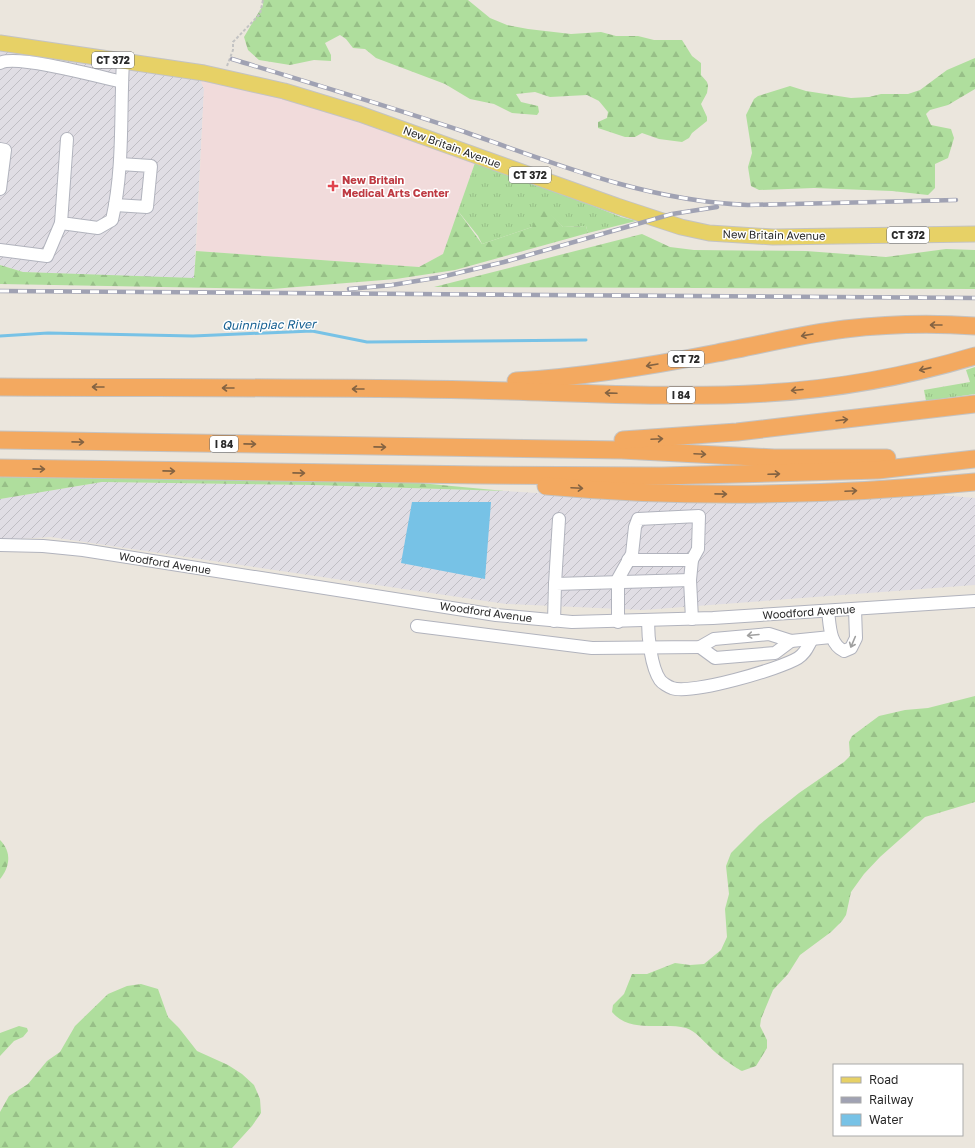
<svg xmlns="http://www.w3.org/2000/svg" width="975" height="1148" viewBox="0 0 975 1148" font-family="'Golos Text',sans-serif">
	<defs>
		<pattern id="industrial-furrows" width="10" height="10" patternUnits="userSpaceOnUse"><rect width="10" height="10" fill="#e0dde4"/><path d="M-1 1l2-2M0 10L10 0M9 11l2-2" fill="none" stroke="#c0bec4"/></pattern>
		<pattern id="grass-tufts" width="24" height="20" patternUnits="userSpaceOnUse"><rect width="24" height="20" fill="#afde9d"/><path d="M3 7l-1-3M5 7V3M7 7l1-3M15 17l-1-3M17 17v-4M19 17l1-3" fill="none" stroke="#97bf87"/></pattern>
		<pattern id="forest-firs" width="22" height="20" patternUnits="userSpaceOnUse"><rect width="22" height="20" fill="#afde9d"/><path d="M5 1l3.5 6h-7zM16 11l3.5 6h-7z" fill="#97bf87"/></pattern>
	</defs>
	<rect width="100%" height="100%" fill="#ebe6dd"/>
	<!-- industrial -->
	<g fill="url(#industrial-furrows)">
		<path d="M0 51 200 79 204 89 194 279 23 272 0 265Z"/>
		<path d="M102 482 314 485 505 491 717 504 939 495 975 498V585L643 610 506 604 51 537 0 540V499Z"/>
	</g>
	<!-- medical -->
	<path fill="#f1dbdb" d="M200 79 227 84 343 115 476 160 443 254 419 267 196 251 204 89Z"/>
	<!-- grass -->
	<g fill="url(#grass-tufts)">
		<path d="M476 160 621 217 636 221 588 233 586 226 563 227 547 212 532 227 482 244 478 236 458 211Z"/>
		<path d="M975 367V394L926 401 924 390 970 382 966 370Z"/>
	</g>
	<!-- forest -->
	<g fill="url(#forest-firs)">
		<path d="M262 0H468L490 18 507 25 528 29 571 34 601 32 616 36H638L654 40H682L692 56 701 63V75L707 82 708 86 707 93 701 104 707 117V121L692 133 689 138 682 142 659 139 642 133 635 137H625L598 128V122L607 118 608 112 599 101 587 95 550 97 535 92 516 94 521 102 538 106 539 112 537 115 512 113 494 104 470 99 445 84 376 58 365 49 353 48 346 39 340 35 325 43 331 55V61L314 60 290 65 259 60 248 50 244 37 263 5Z"/>
		<path d="M975 58V89L948 105 930 110 926 114 931 125 951 129 954 138 948 158 935 164V188L928 195 892 191 814 188 759 190 751 186 748 167 752 153 746 115 754 99 758 96 790 86 806 91 851 98 869 97 881 94H908L920 90 947 70Z"/>
		<path d="M538 210 547 211 563 227 586 226 588 233 455 270 396 279 272 289 0 284V265L23 272 194 278 196 251 419 267 443 254 458 211 482 244 532 227Z"/>
		<path d="M642 234 670 247 694 250 806 251 886 257 946 249 975 250V289L434 287Z"/>
		<path d="M0 476 409 482 505 491 314 485 102 482 0 499Z"/>
		<path d="M975 696V802L925 817 880 857 864 874 851 892 846 915 842 921 831 932 800 955 788 974 773 990 761 1019 760 1026 767 1040V1048L756 1066 742 1071C734 1067 716 1054 710 1047 703 1041 696 1031 686 1028 663 1022 630 1034 612 1012L613 1005 624 994 632 974H647L675 963 690 965 704 964 721 950 727 937 725 909 729 894 726 866 731 853 759 825 799 793 844 762 850 756 849 742 852 736 879 716 905 710 928 708Z"/>
		<path d="M0 840C12 852 10 867 0 879Z"/>
		<path d="M141 984 158 989 168 1017 179 1028 197 1051 228 1065 242 1074 254 1085 260 1099 261 1113 252 1126 232 1148H0V1112L9 1096 28 1084 47 1061 60 1052 75 1026 108 994 127 986Z"/>
		<path d="M19 1026 27 1028 28 1031 23 1037 14 1041 0 1056V1033Z"/>
	</g>
	<!-- water -->
	<path fill="#77c2e6" d="M412 502H491L485 579 401 563Z"/>
	<g fill="none" stroke-linecap="round" stroke-linejoin="round">
		<!-- stream -->
		<path stroke="#77c2e6" stroke-width="3" d="M0 336 48 333 193 336 312 331 367 342 586 340"/>
		<defs>
			<g id="minor">
				<path d="M0 63C16 54 101 77 122 82"/>
				<path d="M67 139 61 223 98 228 112 220C124 168 120 114 123 61"/>
				<path d="M0 149 5 150 0 189"/>
				<path d="M115 205 147 207 151 166 120 164"/>
				<path d="M0 250 47 256 61 223"/>
				<path d="M0 545 43 546 83 550 496 615 572 622 713 618 975 601"/>
				<path d="M628 560H692"/>
				<path d="M555 584 559 519"/>
				<path d="M828 611C830 625 829 644 844 651L851 648 856 638 855 609"/>
				<path d="M554 621 555 584 690 580"/>
				<path d="M648 621C648 637 651 667 660 680 662 683 669 687 672 688 691 695 780 669 798 658 806 653 808 646 812 639"/>
				<path d="M618 622V579L632 554 635 527 638 519 699 516 698 549 692 560 690 580 692 619"/>
				<path d="M417 626 592 648 700 647 714 639 769 634 791 641 831 637"/>
				<path d="M700 647 715 658 775 653 791 641"/>
			</g>
			<path id="major" d="M0 43 204 73 284 91 360 114 617 206 681 227 709 233 773 237 975 234"/>
			<g id="highway">
				<path d="M516 381C584 377 651 366 717 353 760 345 802 334 845 329 888 324 932 323 975 326"/>
				<path d="M0 387C157 388 315 387 472 390 570 392 669 399 767 393 837 389 908 376 975 356"/>
				<path d="M0 440 622 450 774 458H887"/>
				<path d="M623 440 737 432 975 404"/>
				<path d="M0 468 481 475 662 476 878 470 975 459"/>
				<path d="M546 486C689 499 833 496 975 482"/>
			</g>
		</defs>
		<!-- minor casing -->
		<use href="#minor" stroke="#b1b3bd" stroke-width="14"/>
		<!-- major casing -->
		<use href="#major" stroke="#c3c3c3" stroke-width="17"/>
		<!-- highway casing -->
		<use href="#highway" stroke="#c3c3c3" stroke-width="19"/>
		<!-- path -->
		<path stroke="#c3c3c3" stroke-width="2" stroke-dasharray="3 2" stroke-linecap="butt" d="M227 66 233 50V42L260 14 263 0"/>
		<!-- minor -->
		<use href="#minor" stroke="#fff" stroke-width="12"/>
		<!-- major -->
		<use href="#major" stroke="#e7d166" stroke-width="15"/>
		<!-- highway -->
		<use href="#highway" stroke="#f3a960" stroke-width="17"/>
		<defs>
			<g id="rail">
				<path d="M232 59C310 83 388 106 465 132 558 165 648 201 748 205L956 200"/>
				<path d="M349 289 392 285 441 277 504 262 672 214 717 207"/>
				<path d="M0 291 975 298"/>
			</g>
		</defs>
		<!-- rail casing -->
		<use href="#rail" stroke="#a0a2b3" stroke-width="4.5"/>
		<!-- rail -->
		<use href="#rail" stroke="#fff" stroke-width="3" stroke-dasharray="9" stroke-linecap="butt"/>
	</g>
	<!-- one-way arrows -->
	<defs><path id="oneway-shaft" d="M-6 0H5M1.5-3L5.5 0L1.5 3" fill="none" stroke-width="1.6" stroke-linecap="round" stroke-linejoin="round"/></defs>
	<g stroke="#846342">
		<use href="#oneway-shaft" transform="translate(936 325) rotate(-180)"/>
		<use href="#oneway-shaft" transform="translate(807 335) rotate(170)"/>
		<use href="#oneway-shaft" transform="translate(652 365) rotate(170)"/>
		<use href="#oneway-shaft" transform="translate(925 369) rotate(167)"/>
		<use href="#oneway-shaft" transform="translate(98 387) rotate(-180)"/>
		<use href="#oneway-shaft" transform="translate(228 388) rotate(-180)"/>
		<use href="#oneway-shaft" transform="translate(358 389) rotate(-180)"/>
		<use href="#oneway-shaft" transform="translate(797 390) rotate(175)"/>
		<use href="#oneway-shaft" transform="translate(611 393) rotate(-178)"/>
		<use href="#oneway-shaft" transform="translate(842 420) rotate(-7)"/>
		<use href="#oneway-shaft" transform="translate(657 439) rotate(-3)"/>
		<use href="#oneway-shaft" transform="translate(78 442) rotate(1)"/>
		<use href="#oneway-shaft" transform="translate(250 444) rotate(1)"/>
		<use href="#oneway-shaft" transform="translate(380 447) rotate(1)"/>
		<use href="#oneway-shaft" transform="translate(700 454) rotate(3)"/>
		<use href="#oneway-shaft" transform="translate(39 469) rotate(1)"/>
		<use href="#oneway-shaft" transform="translate(169 471) rotate(1)"/>
		<use href="#oneway-shaft" transform="translate(299 473) rotate(1)"/>
		<use href="#oneway-shaft" transform="translate(774 474) rotate(-2)"/>
		<use href="#oneway-shaft" transform="translate(577 488) rotate(3)"/>
		<use href="#oneway-shaft" transform="translate(851 491) rotate(-3)"/>
		<use href="#oneway-shaft" transform="translate(721 494) rotate(1)"/>
	</g>
	<g stroke="#9f9f9f">
		<use href="#oneway-shaft" transform="translate(753 635) rotate(175)"/>
		<use href="#oneway-shaft" transform="translate(853 642) rotate(113)"/>
	</g>
	<!-- markers -->
	<path fill="#e0444e" stroke="#fff" stroke-width="1.5" d="M331 180h4v4h4v4h-4v4h-4v-4h-4v-4h4z"/>
	<g text-anchor="middle" stroke-width="3" stroke-linejoin="round" paint-order="stroke">
		<!-- shield labels -->
		<g fill="#fff" stroke="#6a6a6a" stroke-width="1">
			<rect x="92" y="52" width="42" height="16" rx="3"/>
			<rect x="509" y="167" width="42" height="16" rx="3"/>
			<rect x="887" y="227" width="42" height="16" rx="3"/>
			<rect x="668" y="351" width="36" height="16" rx="3"/>
			<rect x="667" y="387" width="28" height="16" rx="3"/>
			<rect x="210" y="436" width="28" height="16" rx="3"/>
		</g>
		<g font-size="10" font-weight="bold" fill="#2a2a2a">
			<text x="113" y="64">CT 372</text>
			<text x="530" y="179">CT 372</text>
			<text x="908" y="239">CT 372</text>
			<text x="686" y="363">CT 72</text>
			<text x="681" y="399">I 84</text>
			<text x="224" y="448">I 84</text>
		</g>
		<!-- street labels -->
		<g font-size="11" fill="#2a2a2a" stroke="#fff">
			<text transform="translate(452 147) rotate(20)" y="4">New Britain Avenue</text>
			<text transform="translate(774 235) rotate(1)" y="4">New Britain Avenue</text>
			<text transform="translate(165 563) rotate(9)" y="4">Woodford Avenue</text>
			<text transform="translate(486 612) rotate(8)" y="4">Woodford Avenue</text>
			<text transform="translate(809 612) rotate(-4)" y="4">Woodford Avenue</text>
		</g>
		<!-- health labels -->
		<g font-size="11" font-weight="bold" fill="#be3a42" stroke="#fff" text-anchor="start">
			<text x="342" y="184">New Britain<tspan x="342" dy="13">Medical Arts Center</tspan></text>
		</g>
		<!-- water labels -->
		<g font-size="12" font-style="italic" fill="#166092" stroke="#fff">
			<text transform="translate(269 325) rotate(-1)" y="4">Quinnipiac River</text>
		</g>
	</g>
	<!-- legend -->
	<rect x="833" y="1064" width="130" height="72" fill="#ffffff" stroke="#aaaaaa"/>
	<rect x="841" y="1077" width="20" height="6" fill="#e7d166" stroke="#aaaaaa"/>
	<text x="869" y="1084" font-size="12" fill="#2a2a2a">Road</text>
	<rect x="841" y="1097" width="20" height="6" fill="#a0a2b3" stroke="#aaaaaa"/>
	<text x="869" y="1104" font-size="12" fill="#2a2a2a">Railway</text>
	<rect x="841" y="1114" width="20" height="12" fill="#77c2e6" stroke="#aaaaaa"/>
	<text x="869" y="1124" font-size="12" fill="#2a2a2a">Water</text>
</svg>
